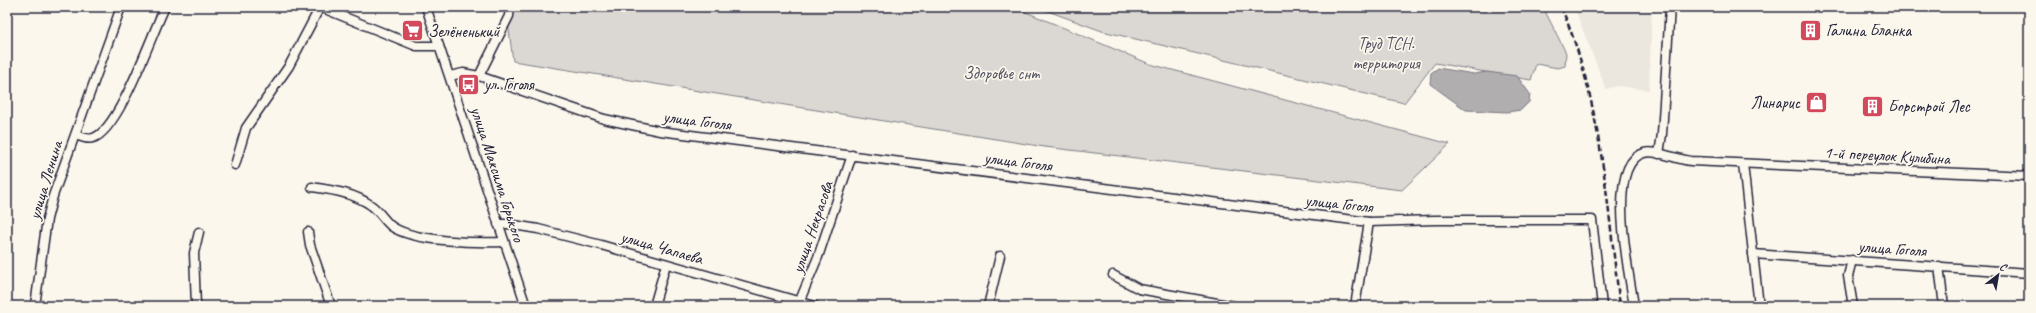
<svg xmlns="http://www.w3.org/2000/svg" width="2036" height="313" viewBox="0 0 2036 313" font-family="Caveat,sans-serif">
	<rect width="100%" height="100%" fill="#fbf7ec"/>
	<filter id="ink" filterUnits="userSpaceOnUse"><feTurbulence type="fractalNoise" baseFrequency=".025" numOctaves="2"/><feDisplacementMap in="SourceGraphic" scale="8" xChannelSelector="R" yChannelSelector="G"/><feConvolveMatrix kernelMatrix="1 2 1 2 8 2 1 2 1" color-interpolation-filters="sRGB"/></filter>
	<g filter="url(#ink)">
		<!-- built -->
		<path fill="#ebe7df" d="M1574 7H1652L1649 90 1617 86 1606 89Z"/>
		<!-- green -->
		<g fill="#dbd8d3" stroke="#7e7d87">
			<path d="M506 7H1014L1150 64 1450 144 1402 190 1045 147 513 61Z"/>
			<path d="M1037 7H1543L1566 53 1565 66 1558 68 1536 64 1531 80 1435 63 1404 103 1102 31Z"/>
		</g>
		<!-- water -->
		<path fill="#b1aeb0" stroke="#787681" d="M1438 68 1474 74 1487 72 1517 76 1530 94 1529 102 1521 110 1507 112 1466 110 1430 84 1431 73Z"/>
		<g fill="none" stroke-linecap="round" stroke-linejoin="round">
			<defs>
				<g id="minor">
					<path d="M320 7 416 46H439"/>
					<path d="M426 7 526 306"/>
					<path d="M450 76 463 73 479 76 604 119 660 131 1369 222 1435 220H1592L1602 306"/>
					<path d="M479 76 509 16 510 7"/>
					<path d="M76 135C81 137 88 140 93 138 119 131 152 33 165 7"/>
					<path d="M1659 154 1662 134 1670 7"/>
					<path d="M1743 164 1759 306"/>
					<path d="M235 165 246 128 289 66 320 7"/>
					<path d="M312 187C332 190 355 193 372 206 379 211 384 220 391 226 413 242 477 243 504 242"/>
					<path d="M498 224H508L538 229 601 245 815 306"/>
					<path d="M308 232 310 245 331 306"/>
					<path d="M1753 254 2029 273"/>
					<path d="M1852 260 1848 276 1853 306"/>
					<path d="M1939 266 1944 306"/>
					<path d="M1113 275 1139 289 1234 306"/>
					<path d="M798 305 818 257 852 155"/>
					<path d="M35 306 47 219 53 196 121 7"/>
					<path d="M196 306 194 253 199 232"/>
					<path d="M654 306 666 264"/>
					<path d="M988 306 1000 256"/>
					<path d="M1355 306 1369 222"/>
					<path d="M1634 306C1630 276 1604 164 1644 153 1655 149 1678 160 1691 161L2029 176"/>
				</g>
			</defs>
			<!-- minor casing -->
			<use href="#minor" stroke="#22223b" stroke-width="11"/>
			<!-- minor -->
			<use href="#minor" stroke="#fbf7ec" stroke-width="8"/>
			<!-- rail -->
			<path stroke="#22223b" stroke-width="2.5" stroke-dasharray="6 3" stroke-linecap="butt" d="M1561 7C1602 100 1607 206 1620 306"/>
		</g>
	</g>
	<!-- icons -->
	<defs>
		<symbol id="building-square" viewBox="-11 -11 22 22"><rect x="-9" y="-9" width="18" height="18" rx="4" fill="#d1495b" stroke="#fbf7ec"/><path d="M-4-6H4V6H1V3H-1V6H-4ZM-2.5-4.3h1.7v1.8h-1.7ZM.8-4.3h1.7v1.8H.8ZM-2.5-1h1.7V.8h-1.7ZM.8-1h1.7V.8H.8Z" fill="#fff"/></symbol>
		<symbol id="supermarket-square" viewBox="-11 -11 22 22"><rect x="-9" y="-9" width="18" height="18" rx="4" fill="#d1495b" stroke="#fbf7ec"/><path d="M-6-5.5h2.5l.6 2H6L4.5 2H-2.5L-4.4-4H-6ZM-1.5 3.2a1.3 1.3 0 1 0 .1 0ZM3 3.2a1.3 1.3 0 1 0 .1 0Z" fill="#fff"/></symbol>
		<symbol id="bus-square" viewBox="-11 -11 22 22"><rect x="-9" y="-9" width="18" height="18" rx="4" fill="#d1495b" stroke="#fbf7ec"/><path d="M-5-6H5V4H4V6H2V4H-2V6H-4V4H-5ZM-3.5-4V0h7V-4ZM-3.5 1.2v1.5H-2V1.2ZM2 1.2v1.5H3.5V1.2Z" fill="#fff"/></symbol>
		<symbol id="shop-square" viewBox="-11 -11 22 22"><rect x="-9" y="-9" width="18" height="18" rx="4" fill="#d1495b" stroke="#fbf7ec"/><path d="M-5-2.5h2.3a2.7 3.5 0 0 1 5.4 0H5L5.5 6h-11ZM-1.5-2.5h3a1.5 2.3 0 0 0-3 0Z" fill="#fff"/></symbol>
	</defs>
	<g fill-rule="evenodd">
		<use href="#building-square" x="1798" y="18" width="25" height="25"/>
		<use href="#supermarket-square" x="400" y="18" width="25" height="25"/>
		<use href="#bus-square" x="456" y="72" width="25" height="25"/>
		<use href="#shop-square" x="1804" y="90" width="25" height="25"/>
		<use href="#building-square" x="1860" y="94" width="25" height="25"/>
	</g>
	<g text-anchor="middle" stroke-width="3.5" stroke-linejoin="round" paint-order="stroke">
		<!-- poi labels -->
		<g font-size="17" fill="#22223b" stroke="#fbf7ec" text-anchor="start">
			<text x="1826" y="36">Галина Бланка</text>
			<text x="428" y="37">Зелёненький</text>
			<text x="484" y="90">ул. Гоголя</text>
			<text x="1800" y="108" text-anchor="end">Линарис</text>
			<text x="1888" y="112">Борстрой Лес</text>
		</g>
		<!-- park labels -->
		<g font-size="17" fill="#505061" stroke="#fbf7ec">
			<text x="1386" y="49">Труд ТСН.<tspan x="1386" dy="20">территория</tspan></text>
			<text x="1001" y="79">Здоровье снт</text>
		</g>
		<!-- street labels -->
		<g font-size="17" fill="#22223b" stroke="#fbf7ec">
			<text transform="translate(697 120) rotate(7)" y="6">улица Гоголя</text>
			<text transform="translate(1887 155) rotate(3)" y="6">1-й переулок Кулибина</text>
			<text transform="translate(1018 161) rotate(7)" y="6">улица Гоголя</text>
			<text transform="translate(498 174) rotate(72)" y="6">улица Максима Горького</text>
			<text transform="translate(45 180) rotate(-73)" y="6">улица Ленина</text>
			<text transform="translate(1339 203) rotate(6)" y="6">улица Гоголя</text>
			<text transform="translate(812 227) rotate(-71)" y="6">улица Некрасова</text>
			<text transform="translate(662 247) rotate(16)" y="6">улица Чапаева</text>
			<text transform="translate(1892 248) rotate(4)" y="6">улица Гоголя</text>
		</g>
	</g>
	<!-- margin -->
	<rect width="2036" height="313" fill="none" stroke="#fbf7ec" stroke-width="24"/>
	<rect x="12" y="12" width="2012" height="289" fill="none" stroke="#22223b" stroke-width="1.5" filter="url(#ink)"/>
	<!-- north arrow -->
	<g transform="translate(1998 275) rotate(31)" stroke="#fbf7ec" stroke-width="3" paint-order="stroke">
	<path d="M0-3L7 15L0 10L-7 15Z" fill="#22223b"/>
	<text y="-6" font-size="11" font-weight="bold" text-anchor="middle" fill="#22223b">С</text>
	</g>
</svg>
